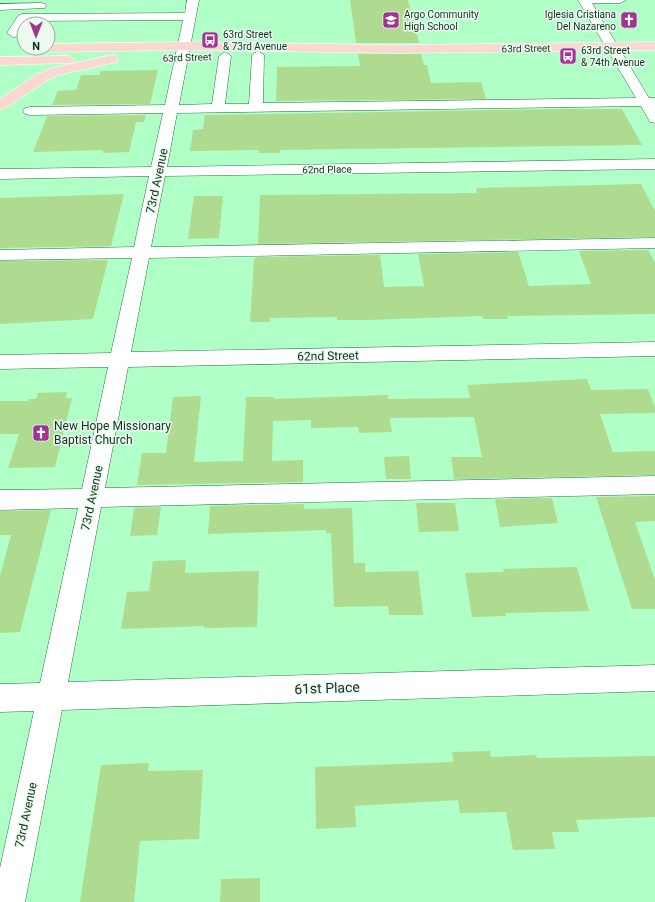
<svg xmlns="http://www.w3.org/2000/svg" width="655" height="902" viewBox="0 0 655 902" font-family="Roboto,sans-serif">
	<rect width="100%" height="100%" fill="#b0ffc7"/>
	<!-- building -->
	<g fill="#afdb91">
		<path d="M350 0H408L419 43H356Z"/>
		<path d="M358 54H421L424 65H427L431 83 481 82 486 99 276 101 277 67 360 66Z"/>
		<path d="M158 70 150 104 52 105 58 91 76 90 81 75H99L101 71Z"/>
		<path d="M560 109H622L642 145 280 150V153H259V150L190 151 193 130 203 129 205 115Z"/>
		<path d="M146 115 144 122H136L129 152 103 153V150L33 152 47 116Z"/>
		<path d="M641 184 655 211V237L258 244 260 195 477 193 476 188Z"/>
		<path d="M124 194 111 246 0 248V198Z"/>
		<path d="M194 196H223L219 238 188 239Z"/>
		<path d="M648 250 655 263V314L507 316 508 319H483L482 316 367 320H337V317L270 318V322H250L254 259 257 257 380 255 384 287 424 286 418 254 518 252 529 286 591 284 579 251Z"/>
		<path d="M108 260 93 319 0 324V261Z"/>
		<path d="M587 379 591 390 648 389 655 407V413L600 414 613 452 655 451V475L454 479 451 457H482L474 417 390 418 392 432 359 433 358 427 311 428V420L273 421 272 461 303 460V482L137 485 142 453H166L173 397 201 396 194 462 243 461 246 397H274V399L388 395V399L470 398 467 385Z"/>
		<path d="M67 392 66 398H72L55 467 8 468 19 434H0V401H28L29 399H36L38 393Z"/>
		<path d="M409 456 411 479H386L384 457Z"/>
		<path d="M655 496V521L635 522 655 580V609H632L596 497Z"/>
		<path d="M552 498 558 523 500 527 495 499Z"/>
		<path d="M416 503H455L459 531 419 532Z"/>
		<path d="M303 504 305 509 352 508 354 563H365V572L418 571 423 615H389L388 606 334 607 331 533H326V530L208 534 210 506Z"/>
		<path d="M161 507 157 535 130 536 134 508Z"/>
		<path d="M51 510 20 632 0 633V576L11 535H0V511Z"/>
		<path d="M186 560 185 573 259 571 257 627 204 628V626L121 629 127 592 149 591 153 561Z"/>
		<path d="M577 567 589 611 506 613V616L472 617 465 573 504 572 503 569Z"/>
		<path d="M490 751 491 757 536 755 537 758 655 756V817L576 820 579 832H552L555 849 513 850 506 812 460 813 458 800 355 806 356 827 316 829 315 767 453 762 452 752Z"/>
		<path d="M149 763 148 771 203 770 199 839 140 841 134 902H80L101 765Z"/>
		<path d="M260 878V902H220L221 879Z"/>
	</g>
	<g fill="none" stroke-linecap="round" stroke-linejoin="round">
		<defs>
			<g id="minor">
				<path d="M187 0H199L179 105 212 104 219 56 225 52 231 56 225 104H249L252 55 258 51 264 55 263 103 636 98 578 0H626L620 3H592L649 98H655V123L650 122 641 106 177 113 167 167 655 159V169L165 176 151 247 655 238V248L149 258 131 352 655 342V356L128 367 105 488 655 476V494L101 507 68 682 655 665V691L62 710 25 902H0V868L34 711 0 712V684L40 683 78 508 0 510V490L82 489 108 367 0 369V355L111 353 132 258 0 260V250L134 247 149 176 0 179V169L151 167 163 113 30 115 25 114 23 111 25 108 30 107 165 105 183 20 26 21 22 29 24 28V36L13 37 7 33 18 16 22 14 185 13Z"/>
				<path d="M41 3 45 4 47 6 45 8 0 10V4Z"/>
			</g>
			<g id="major">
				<path d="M184 42 398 45 655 42V50L398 53 184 50 48 52 42 48H48V44Z"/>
				<path d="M112 55 117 56 118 59 117 62 58 75 46 81 5 108 0 109V99L36 75 49 69Z"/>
				<path d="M69 56 75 60 74 63 0 65V57Z"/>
			</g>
		</defs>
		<!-- minor casing -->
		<use href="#minor" stroke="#227342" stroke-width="1"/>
		<!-- major casing -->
		<use href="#major" stroke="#fff" stroke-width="1"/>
		<!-- minor -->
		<use href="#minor" fill="#fff" fill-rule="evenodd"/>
		<!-- major -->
		<use href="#major" fill="#fad7d0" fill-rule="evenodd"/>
	</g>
	<!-- icons -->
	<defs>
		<symbol id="school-square" viewBox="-11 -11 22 22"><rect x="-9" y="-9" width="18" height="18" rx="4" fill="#a13493" stroke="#ecfbf0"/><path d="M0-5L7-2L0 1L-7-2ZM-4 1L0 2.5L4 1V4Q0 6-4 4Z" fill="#fff"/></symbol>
		<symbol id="church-square" viewBox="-11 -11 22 22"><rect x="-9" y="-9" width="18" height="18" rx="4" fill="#a13493" stroke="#ecfbf0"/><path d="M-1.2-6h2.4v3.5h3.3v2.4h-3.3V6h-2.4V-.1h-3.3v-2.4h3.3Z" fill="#fff"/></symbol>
		<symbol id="bus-square" viewBox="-11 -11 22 22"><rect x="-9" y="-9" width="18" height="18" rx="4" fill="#a13493" stroke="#ecfbf0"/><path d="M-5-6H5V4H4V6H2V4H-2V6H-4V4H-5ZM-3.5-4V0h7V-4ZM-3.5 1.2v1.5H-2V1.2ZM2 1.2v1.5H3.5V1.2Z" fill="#fff"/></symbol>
	</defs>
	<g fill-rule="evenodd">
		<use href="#school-square" x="381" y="10" width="20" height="20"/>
		<use href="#church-square" x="619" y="10" width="20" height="20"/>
		<use href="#bus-square" x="200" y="30" width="20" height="20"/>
		<use href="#bus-square" x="558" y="46" width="20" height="20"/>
		<use href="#church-square" x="31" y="423" width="20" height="20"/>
	</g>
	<g text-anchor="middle" stroke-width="3" stroke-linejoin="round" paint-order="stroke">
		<!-- far-poi labels -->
		<g font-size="10" fill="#11311c" stroke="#ecfbf0" text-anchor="start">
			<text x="404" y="18">Argo Community<tspan x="404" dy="12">High School</tspan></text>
			<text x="616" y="18" text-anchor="end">Iglesia Cristiana<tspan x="616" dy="12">Del Nazareno</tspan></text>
			<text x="223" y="38">63rd Street<tspan x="223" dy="12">&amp; 73rd Avenue</tspan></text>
			<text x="581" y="54">63rd Street<tspan x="581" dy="12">&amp; 74th Avenue</tspan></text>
		</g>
		<!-- far-street labels -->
		<g font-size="10" fill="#11311c" stroke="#ecfbf0">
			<text transform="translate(526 48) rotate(-1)" y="4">63rd Street</text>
			<text transform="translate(187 57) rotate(-2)" y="4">63rd Street</text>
			<text transform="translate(327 169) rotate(-1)" y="4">62nd Place</text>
		</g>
		<!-- street labels -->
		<g font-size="12" fill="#11311c" stroke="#ecfbf0">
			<text transform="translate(157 181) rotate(-78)" y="4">73rd Avenue</text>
			<text transform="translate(328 356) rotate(-1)" y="4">62nd Street</text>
			<text transform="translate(92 498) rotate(-78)" y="4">73rd Avenue</text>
			<text transform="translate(26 815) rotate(-78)" y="4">73rd Avenue</text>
		</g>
		<!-- poi labels -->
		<g font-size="12" fill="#11311c" stroke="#ecfbf0" text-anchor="start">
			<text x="54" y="430">New Hope Missionary<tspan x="54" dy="14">Baptist Church</tspan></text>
		</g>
		<!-- near-street labels -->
		<g font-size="14" fill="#11311c" stroke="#ecfbf0">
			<text transform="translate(327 688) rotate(-2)" y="5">61st Place</text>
		</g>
	</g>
	<!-- north arrow -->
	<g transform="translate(36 36) rotate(180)"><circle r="19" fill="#ecfbf0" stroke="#94aa9b"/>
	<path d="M0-3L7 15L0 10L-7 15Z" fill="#a13493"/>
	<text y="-6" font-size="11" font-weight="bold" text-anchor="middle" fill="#11311c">N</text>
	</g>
</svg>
